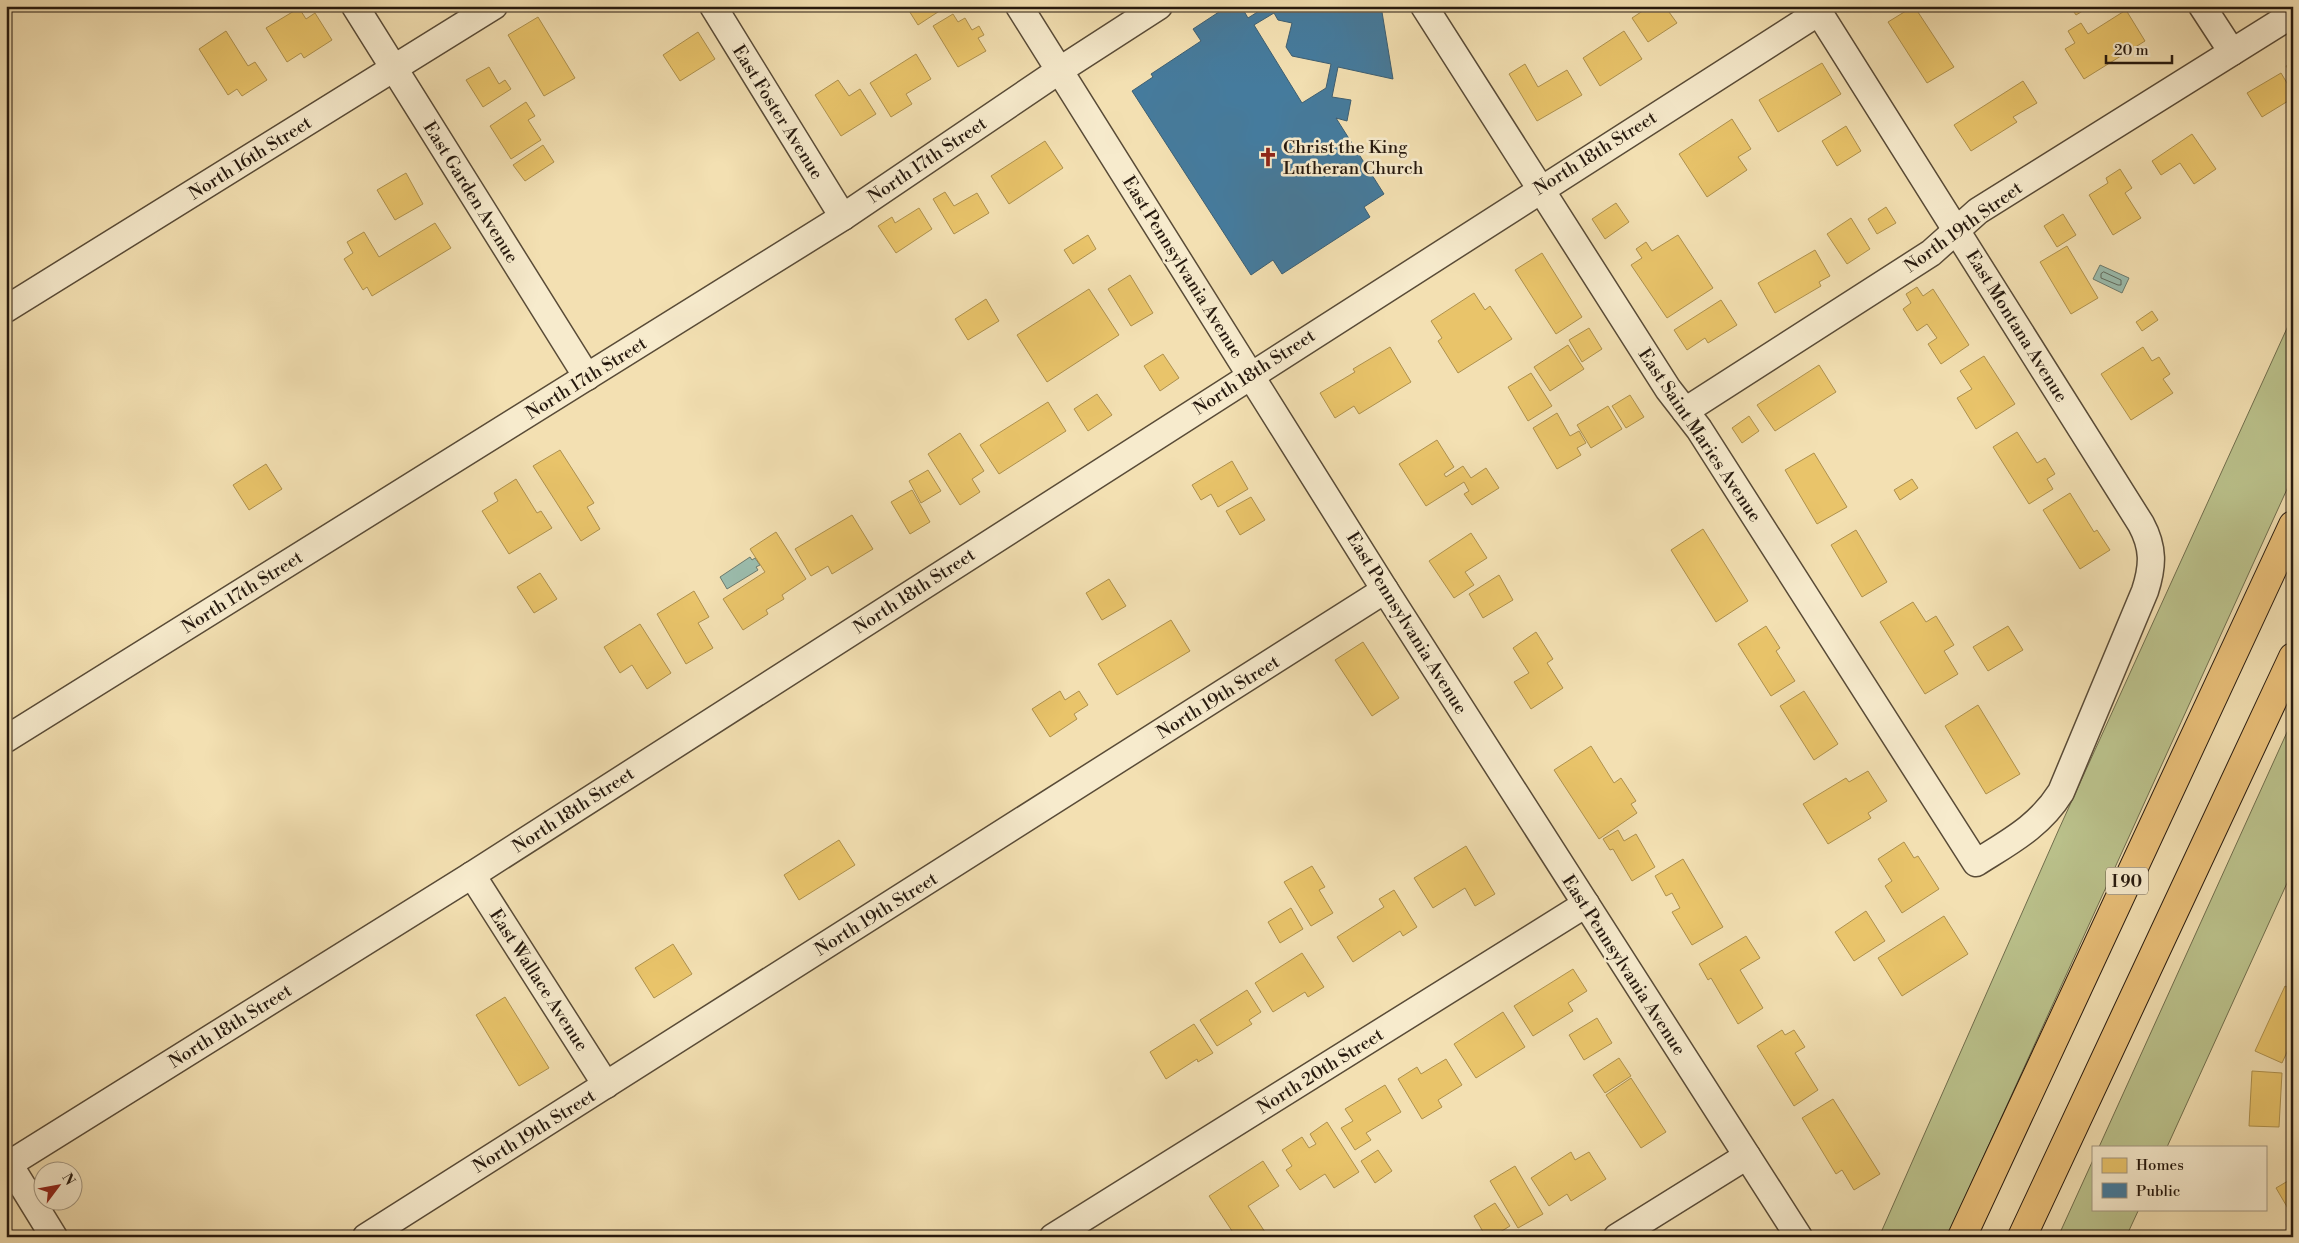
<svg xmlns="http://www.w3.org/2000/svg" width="2299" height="1243" viewBox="0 0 2299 1243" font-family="'Libre Bodoni',serif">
	<rect width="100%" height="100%" fill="#f3e0b2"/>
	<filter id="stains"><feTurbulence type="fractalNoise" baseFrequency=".004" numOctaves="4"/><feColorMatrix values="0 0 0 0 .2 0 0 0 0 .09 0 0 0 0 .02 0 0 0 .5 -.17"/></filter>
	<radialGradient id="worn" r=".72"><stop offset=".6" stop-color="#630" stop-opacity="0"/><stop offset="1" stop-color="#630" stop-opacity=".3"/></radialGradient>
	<!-- green -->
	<g fill="#bbc28c" stroke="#706e4d">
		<path d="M2293 315V476L1947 1237H1879L2059 829Z"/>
		<path d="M2293 719V870L2167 1147H2099Z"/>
		<path d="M2093 1160V1209H2139L2126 1237H2058Z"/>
	</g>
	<!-- water -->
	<g fill="#9bbdae" stroke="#6c7b6e">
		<path d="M2100 265 2129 278 2122 293 2093 279Z"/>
		<path d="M750 557 752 560 755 558 760 565 756 567 758 570 727 589 720 577Z"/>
	</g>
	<!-- homes -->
	<g fill="#e9c46a" stroke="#ae914e">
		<path d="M906 6H939L941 10 918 25Z"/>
		<path d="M1650 6H1678L1669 12 1677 23 1648 42 1632 18Z"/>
		<path d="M1914 6 1954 67 1927 83 1888 22Z"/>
		<path d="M2070 6H2091L2076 15Z"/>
		<path d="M299 8 306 19 315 13 332 40 304 58 301 53 287 62 266 28Z"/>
		<path d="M2126 10 2145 41 2084 79 2065 49 2075 43 2068 31 2081 23 2088 34Z"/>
		<path d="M953 14 958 22 965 18 972 30 979 26 984 35 978 38 986 51 958 67 933 26Z"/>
		<path d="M538 17 575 78 544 96 508 35Z"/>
		<path d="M226 31 248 66 255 62 267 80 242 96 237 89 228 95 199 49Z"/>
		<path d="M1624 31 1642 59 1600 86 1583 58Z"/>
		<path d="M698 32 715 59 680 81 663 55Z"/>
		<path d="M916 54 931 79 906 94 912 104 891 117 870 83Z"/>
		<path d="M2293 62V76L2286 66Z"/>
		<path d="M1822 63 1841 94 1778 132 1759 100Z"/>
		<path d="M1525 64 1538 87 1567 70 1582 95 1537 121 1509 74Z"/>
		<path d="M489 67 499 84 505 80 511 89 483 107 466 80Z"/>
		<path d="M2281 73 2293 93V98L2262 117 2247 93Z"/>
		<path d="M838 80 849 96 860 89 876 114 841 136 815 95Z"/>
		<path d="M2023 81 2037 103 2013 117 2017 122 1971 151 1954 125Z"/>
		<path d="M526 102 535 116 528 120 541 140 511 159 490 126Z"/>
		<path d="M1732 119 1751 149 1738 157 1747 170 1707 197 1679 154Z"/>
		<path d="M1846 126 1861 151 1837 166 1822 141Z"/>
		<path d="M2192 134 2216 169 2194 184 2180 163 2161 175 2152 161Z"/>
		<path d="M1045 141 1063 168 1009 204 991 176Z"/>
		<path d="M543 145 554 162 525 181 513 165Z"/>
		<path d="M2120 169 2132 188 2125 193 2141 218 2113 235 2089 195 2108 183 2106 178Z"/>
		<path d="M406 173 423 204 395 220 377 190Z"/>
		<path d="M945 192 954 206 977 193 989 213 954 234 933 199Z"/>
		<path d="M1616 203 1629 222 1605 239 1592 219Z"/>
		<path d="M1886 207 1896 223 1877 234 1868 219Z"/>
		<path d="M919 208 932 229 896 253 878 226 892 217 895 223Z"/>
		<path d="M2063 214 2076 235 2057 247 2044 226Z"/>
		<path d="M1851 218 1870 249 1847 264 1827 234Z"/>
		<path d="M435 223 451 248 372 296 367 287 363 290 344 259 353 253 347 242 364 232 379 257Z"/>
		<path d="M1088 235 1096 249 1073 264 1064 250Z"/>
		<path d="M1678 235 1713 288 1667 318 1631 265 1642 258 1636 249 1646 242 1652 251Z"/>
		<path d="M2067 246 2098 298 2071 314 2040 262Z"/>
		<path d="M1815 250 1830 276 1819 282 1821 286 1775 313 1758 283Z"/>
		<path d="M1542 253 1582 317 1556 334 1515 270Z"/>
		<path d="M1130 275 1153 313 1131 326 1108 289Z"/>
		<path d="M1917 287 1923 296 1933 289 1969 345 1941 364 1928 344 1937 338 1927 324 1917 331 1903 309 1911 303 1906 294Z"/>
		<path d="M1089 289 1119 335 1047 382 1017 335Z"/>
		<path d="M1474 293 1485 310 1490 306 1512 339 1458 373 1438 341 1442 338 1431 321Z"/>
		<path d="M986 299 999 321 968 340 955 319Z"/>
		<path d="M1721 300 1737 325 1708 343 1705 338 1687 350 1674 330Z"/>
		<path d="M2152 311 2158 320 2142 331 2136 322Z"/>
		<path d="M1589 328 1602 349 1582 362 1569 340Z"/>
		<path d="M1568 345 1584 369 1550 391 1534 367Z"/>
		<path d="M1390 347 1411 382 1359 414 1354 406 1335 418 1320 393 1355 372 1353 369Z"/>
		<path d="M2143 347 2152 361 2159 357 2170 374 2163 379 2173 393 2131 420 2101 374Z"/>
		<path d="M1163 354 1179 378 1160 391 1144 366Z"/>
		<path d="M1984 356 2015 404 1976 429 1957 398 1972 389 1960 371Z"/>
		<path d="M1819 365 1836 392 1775 431 1757 405Z"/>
		<path d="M1531 373 1552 406 1528 421 1508 387Z"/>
		<path d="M1097 394 1112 415 1088 431 1074 409Z"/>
		<path d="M1630 395 1644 417 1626 428 1612 406Z"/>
		<path d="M1048 402 1066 431 999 474 980 445Z"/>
		<path d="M1608 406 1622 429 1591 448 1577 425Z"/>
		<path d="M1557 413 1570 436 1579 431 1586 443 1577 448 1581 455 1557 469 1533 428Z"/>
		<path d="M1749 416 1759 431 1742 443 1732 428Z"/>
		<path d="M2017 432 2037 463 2045 458 2055 474 2047 479 2053 489 2029 504 1993 447Z"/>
		<path d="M960 433 984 471 972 479 980 492 960 505 928 454Z"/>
		<path d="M1437 440 1454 467 1444 474 1446 477 1463 466 1471 478 1486 468 1499 488 1472 505 1464 494 1469 491 1464 482 1426 506 1399 464Z"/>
		<path d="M560 450 594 503 587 507 600 529 581 541 533 466Z"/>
		<path d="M1814 453 1847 507 1817 524 1785 470Z"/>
		<path d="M1232 461 1248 489 1218 507 1211 494 1201 500 1192 485Z"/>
		<path d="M266 464 282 489 249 510 233 485Z"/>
		<path d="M928 470 941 491 921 503 909 481Z"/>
		<path d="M516 479 537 513 541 511 552 528 509 554 482 511 498 501 494 493Z"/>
		<path d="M1912 479 1918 488 1900 500 1894 490Z"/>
		<path d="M912 490 930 522 910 534 891 502Z"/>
		<path d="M2070 493 2094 532 2097 530 2110 550 2080 569 2043 510Z"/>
		<path d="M1251 497 1265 520 1240 535 1226 511Z"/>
		<path d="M852 515 873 549 832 574 828 566 811 576 795 549Z"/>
		<path d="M1703 529 1748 601 1716 622 1671 550Z"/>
		<path d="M1856 530 1887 582 1862 597 1831 545Z"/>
		<path d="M776 532 806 579 782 595 784 599 766 610 768 614 743 630 723 599 765 572 750 549Z"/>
		<path d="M1471 533 1487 558 1465 572 1474 585 1454 598 1429 561Z"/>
		<path d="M540 573 557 599 534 613 517 587Z"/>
		<path d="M1499 575 1513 600 1483 618 1469 594Z"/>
		<path d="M1109 579 1126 606 1102 620 1086 593Z"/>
		<path d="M694 591 709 617 698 623 713 648 686 664 657 614Z"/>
		<path d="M1913 602 1926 622 1936 616 1954 645 1944 651 1958 674 1925 694 1880 622Z"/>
		<path d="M1171 620 1190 651 1117 695 1098 664Z"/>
		<path d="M640 624 671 673 647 689 632 665 620 673 604 647Z"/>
		<path d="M1766 626 1780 648 1776 651 1795 681 1771 696 1738 644Z"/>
		<path d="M2008 626 2023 650 1988 671 1973 647Z"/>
		<path d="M1536 632 1553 659 1547 663 1563 688 1531 709 1514 682 1529 673 1513 648Z"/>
		<path d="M1363 642 1399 698 1372 716 1335 660Z"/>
		<path d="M1060 691 1065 700 1079 691 1088 705 1074 714 1077 719 1050 737 1032 709Z"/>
		<path d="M1804 691 1838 744 1814 760 1780 706Z"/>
		<path d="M1978 705 2020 774 1986 794 1945 726Z"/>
		<path d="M1591 746 1614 783 1621 778 1636 801 1631 804 1637 813 1599 839 1554 770Z"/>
		<path d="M1868 771 1887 801 1868 813 1871 818 1828 844 1803 804 1846 778 1849 782Z"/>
		<path d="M1618 830 1624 841 1636 834 1655 867 1632 881 1613 849 1610 850 1603 839Z"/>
		<path d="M839 840 855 865 799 900 784 875Z"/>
		<path d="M1904 842 1914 858 1918 856 1939 889 1902 913 1885 886 1892 881 1878 859Z"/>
		<path d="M1466 846 1495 894 1475 906 1465 888 1433 908 1414 878Z"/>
		<path d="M1683 859 1723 927 1692 945 1672 912 1680 908 1672 893 1666 896 1655 876Z"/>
		<path d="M1312 866 1325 887 1319 890 1333 913 1311 926 1284 882Z"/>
		<path d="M1394 890 1417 927 1403 936 1400 931 1353 962 1337 937 1384 907 1379 899Z"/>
		<path d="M1291 908 1303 929 1280 943 1268 922Z"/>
		<path d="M1866 911 1885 941 1854 961 1835 932Z"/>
		<path d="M1944 916 1968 954 1902 996 1878 958Z"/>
		<path d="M1746 936 1760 958 1740 970 1763 1008 1738 1024 1711 978 1708 980 1699 964Z"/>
		<path d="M673 944 692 974 654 998 635 968Z"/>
		<path d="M1302 953 1324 987 1308 997 1305 992 1273 1012 1255 983Z"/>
		<path d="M1573 969 1587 991 1568 1003 1573 1011 1533 1036 1514 1006Z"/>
		<path d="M2285 986 2293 990V1039L2282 1063 2255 1051Z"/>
		<path d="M1247 990 1261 1012 1249 1020 1252 1024 1217 1046 1200 1020Z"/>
		<path d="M505 997 549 1068 519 1086 476 1015Z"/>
		<path d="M1503 1012 1525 1047 1476 1078 1454 1044Z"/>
		<path d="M1597 1018 1612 1043 1584 1060 1569 1035Z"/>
		<path d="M1194 1024 1213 1053 1198 1062 1197 1059 1166 1079 1150 1052Z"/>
		<path d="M1782 1030 1785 1035 1794 1030 1805 1047 1795 1053 1818 1090 1794 1106 1757 1046Z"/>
		<path d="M1619 1058 1631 1076 1605 1093 1593 1075Z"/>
		<path d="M1446 1059 1462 1085 1438 1100 1442 1107 1422 1119 1398 1079 1417 1067 1421 1074Z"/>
		<path d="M2252 1071 2282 1073 2279 1127 2249 1126Z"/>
		<path d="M1631 1078 1666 1132 1641 1148 1606 1095Z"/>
		<path d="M1385 1085 1401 1112 1366 1133 1371 1140 1355 1150 1341 1128 1353 1121 1345 1109Z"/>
		<path d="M1833 1099 1880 1174 1854 1190 1842 1170 1836 1174 1802 1118Z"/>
		<path d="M1327 1122 1359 1172 1334 1188 1325 1174 1300 1190 1286 1170 1292 1166 1282 1150 1302 1137 1309 1148 1316 1144 1310 1134Z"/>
		<path d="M1378 1150 1392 1171 1375 1183 1361 1161Z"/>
		<path d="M1571 1152 1575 1160 1589 1152 1606 1179 1571 1201 1567 1194 1549 1206 1531 1178Z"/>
		<path d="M1263 1161 1279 1186 1248 1206 1265 1232 1258 1237H1236L1209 1196Z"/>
		<path d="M1515 1166 1543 1214 1518 1228 1490 1181Z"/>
		<path d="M2293 1178V1217L2276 1188Z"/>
		<path d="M1495 1203 1510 1226 1492 1237H1486L1474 1216Z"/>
	</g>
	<!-- public -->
	<path fill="#457b9d" stroke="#3c5e72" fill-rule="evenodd" d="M1228 6H1241L1248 18 1267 6H1381L1393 79 1338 67 1332 97 1351 100 1347 121 1336 118 1384 194 1364 207 1370 217 1282 274 1273 260 1251 275 1132 91 1153 77 1151 74 1201 41 1193 29ZM1274 13 1278 20 1292 23 1286 47 1292 56 1331 64 1326 88 1302 103 1254 25Z"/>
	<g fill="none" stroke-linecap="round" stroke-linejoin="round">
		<!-- shore -->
		<path stroke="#606b5e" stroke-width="1" d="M2104 272 2121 280V285H2118L2101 278V274Z"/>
		<defs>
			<g id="minor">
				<path d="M355 6 587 377"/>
				<path d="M713 6 843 217"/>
				<path d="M1019 6 1385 590 1799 1237"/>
				<path d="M1424 6 1668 389 1699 429 1976 863C2009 842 2039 827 2061 792L2145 591C2153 566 2154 548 2141 524L1815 6"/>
				<path d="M2202 6 2232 52"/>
				<path d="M6 309 494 6"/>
				<path d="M1685 411 1931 253 1978 211 2293 14"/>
				<path d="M6 739 843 217 1060 70 1159 6"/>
				<path d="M472 875 606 1085"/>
				<path d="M6 1159 54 1237"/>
				<path d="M6 1166 472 875 1819 12"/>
				<path d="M366 1237 1385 590"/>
				<path d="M1053 1237 1586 904"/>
				<path d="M1617 1237 1747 1156"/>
			</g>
			<g id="highway">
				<path d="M1962 1237 2293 525"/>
				<path d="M2022 1237 2293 657"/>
			</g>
		</defs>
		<!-- minor casing -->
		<use href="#minor" stroke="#594b37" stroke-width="29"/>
		<!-- highway casing -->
		<use href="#highway" stroke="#26190e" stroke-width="30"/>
		<!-- minor -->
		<use href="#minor" stroke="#f7ebcd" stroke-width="26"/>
		<!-- highway -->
		<use href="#highway" stroke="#eac079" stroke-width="28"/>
	</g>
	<!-- icons -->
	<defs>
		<symbol id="church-bare" viewBox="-9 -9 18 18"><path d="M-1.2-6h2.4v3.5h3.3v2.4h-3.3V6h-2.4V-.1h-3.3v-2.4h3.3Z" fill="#8f2418" stroke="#f7ebcd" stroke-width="2.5" paint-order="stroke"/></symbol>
	</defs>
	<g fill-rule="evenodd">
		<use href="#church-bare" x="1254" y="143" width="28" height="28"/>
	</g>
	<g text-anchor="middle" stroke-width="5" stroke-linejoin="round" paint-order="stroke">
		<!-- shield labels -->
		<rect fill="#f7ebcd" stroke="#655847" stroke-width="1" x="2106" y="867.5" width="42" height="27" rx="4"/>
		<g font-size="16" font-weight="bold" fill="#26190e">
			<text x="2127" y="887">I 90</text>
		</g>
		<!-- street labels -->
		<g font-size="18" fill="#26190e" stroke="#f7ebcd">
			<text transform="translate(778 112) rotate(58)" y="6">East Foster Avenue</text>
			<text transform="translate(1595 153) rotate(-32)" y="6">North 18th Street</text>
			<text transform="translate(250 158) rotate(-32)" y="6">North 16th Street</text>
			<text transform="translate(927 160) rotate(-34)" y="6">North 17th Street</text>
			<text transform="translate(471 192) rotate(58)" y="6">East Garden Avenue</text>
			<text transform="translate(1963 227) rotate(-36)" y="6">North 19th Street</text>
			<text transform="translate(1183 267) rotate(58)" y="6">East Pennsylvania Avenue</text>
			<text transform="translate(2017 326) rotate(58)" y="6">East Montana Avenue</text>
			<text transform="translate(1254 372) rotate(-33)" y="6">North 18th Street</text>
			<text transform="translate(586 378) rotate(-32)" y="6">North 17th Street</text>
			<text transform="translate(1700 435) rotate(56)" y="6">East Saint Maries Avenue</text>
			<text transform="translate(914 591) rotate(-33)" y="6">North 18th Street</text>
			<text transform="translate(242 592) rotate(-32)" y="6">North 17th Street</text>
			<text transform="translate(1407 623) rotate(58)" y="6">East Pennsylvania Avenue</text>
			<text transform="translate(1218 697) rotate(-32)" y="6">North 19th Street</text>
			<text transform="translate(573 810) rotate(-33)" y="6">North 18th Street</text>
			<text transform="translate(876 914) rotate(-32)" y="6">North 19th Street</text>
			<text transform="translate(1624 965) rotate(57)" y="6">East Pennsylvania Avenue</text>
			<text transform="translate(539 980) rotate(57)" y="6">East Wallace Avenue</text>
			<text transform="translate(230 1026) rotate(-32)" y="6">North 18th Street</text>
			<text transform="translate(1320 1071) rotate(-32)" y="6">North 20th Street</text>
			<text transform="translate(534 1131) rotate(-32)" y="6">North 19th Street</text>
		</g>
		<!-- poi labels -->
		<g font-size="18" fill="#26190e" stroke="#f7ebcd" text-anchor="start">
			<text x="1283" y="153">Christ the King<tspan x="1283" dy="21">Lutheran Church</tspan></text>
		</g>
	</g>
	<!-- margin -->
	<rect width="2299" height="1243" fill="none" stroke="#f3e0b2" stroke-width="25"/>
	<rect x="8" y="8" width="2284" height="1228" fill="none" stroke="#26190e" stroke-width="2.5"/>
	<rect x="12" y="12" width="2274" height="1218" fill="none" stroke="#26190e"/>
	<!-- legend -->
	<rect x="2092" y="1146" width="175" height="65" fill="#f7ebcd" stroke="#a39781"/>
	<rect x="2102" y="1158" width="25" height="15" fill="#e9c46a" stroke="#a39781"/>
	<text x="2136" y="1170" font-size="15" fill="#26190e">Homes</text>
	<rect x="2102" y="1183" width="25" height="15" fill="#457b9d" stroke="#a39781"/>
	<text x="2136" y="1196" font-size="15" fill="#26190e">Public</text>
	<!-- north arrow -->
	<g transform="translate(58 1186) rotate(58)"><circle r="24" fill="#f7ebcd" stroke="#a39781"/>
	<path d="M0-4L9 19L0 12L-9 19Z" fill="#8f2418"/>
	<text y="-8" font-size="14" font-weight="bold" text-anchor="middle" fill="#26190e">N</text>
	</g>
	<!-- scale -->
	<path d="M2106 55v8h66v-8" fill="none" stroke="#26190e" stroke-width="2.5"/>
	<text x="2114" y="55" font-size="15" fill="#26190e" stroke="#f7ebcd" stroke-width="4" paint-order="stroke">20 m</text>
	<rect width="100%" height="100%" filter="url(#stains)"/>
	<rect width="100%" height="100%" fill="url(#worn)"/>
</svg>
